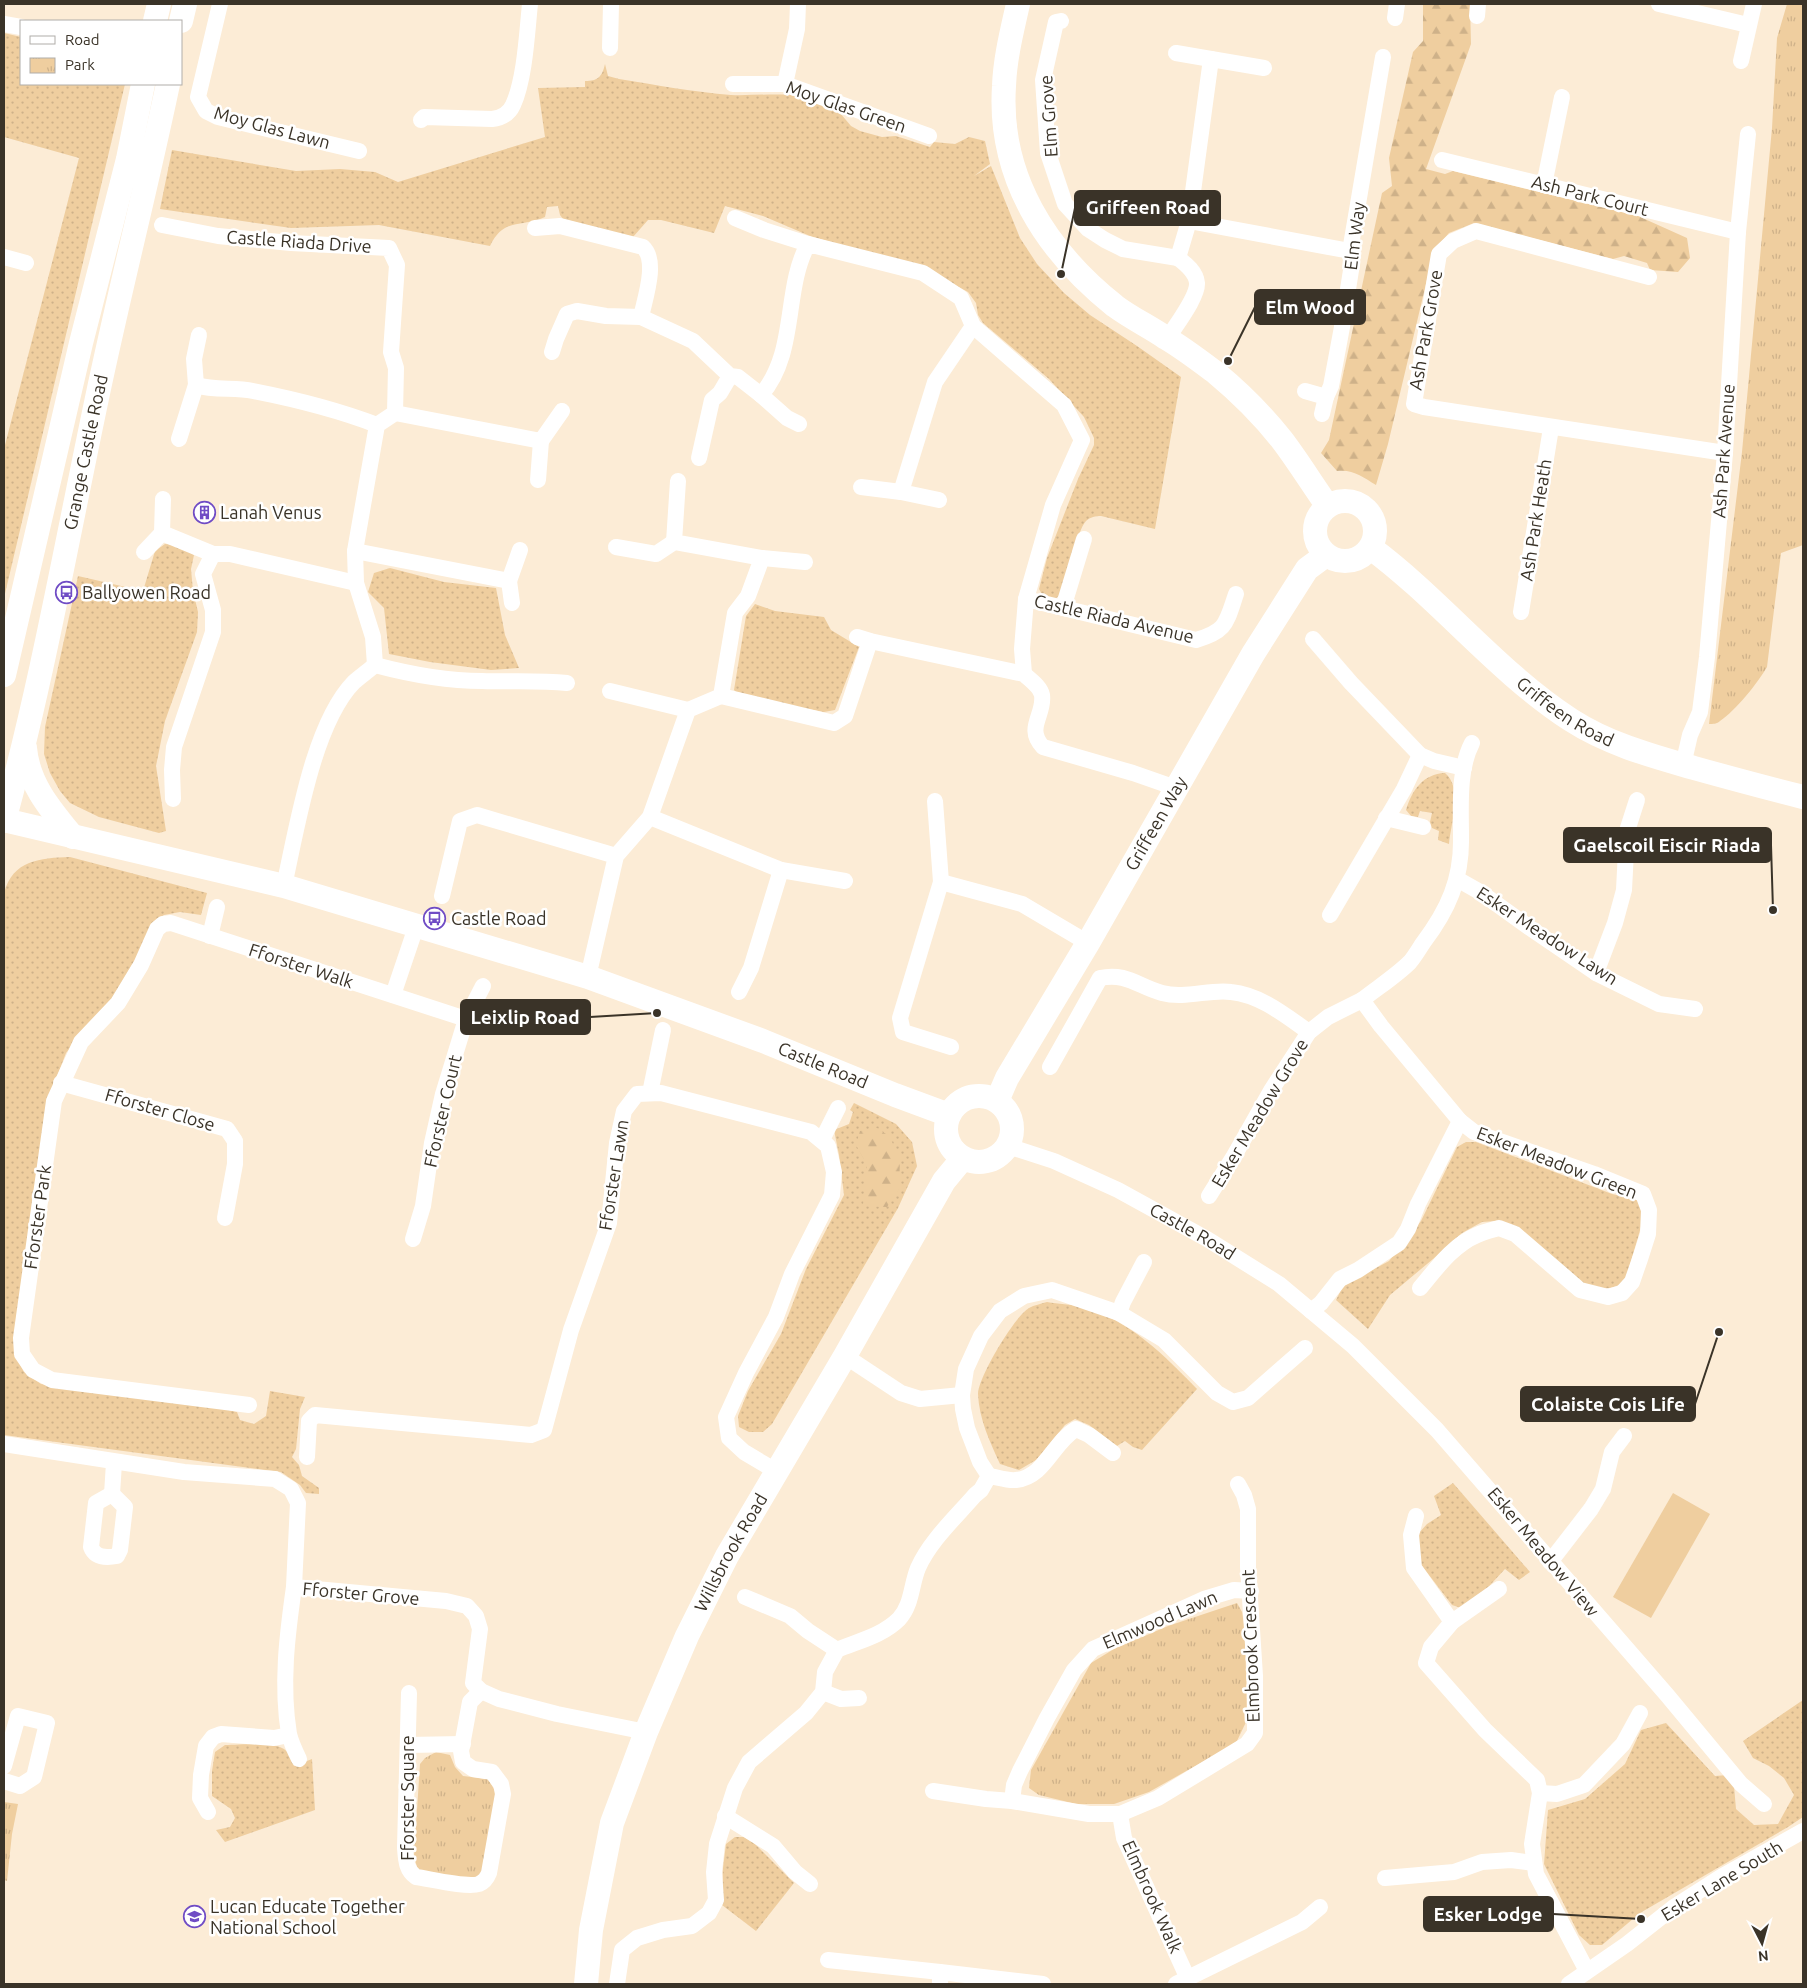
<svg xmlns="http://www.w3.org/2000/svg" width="1807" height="1988" viewBox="0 0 1807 1988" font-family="Ubuntu,sans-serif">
	<defs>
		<pattern id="grass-dots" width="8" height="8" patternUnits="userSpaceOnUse" patternTransform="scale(1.25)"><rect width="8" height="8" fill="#efce9f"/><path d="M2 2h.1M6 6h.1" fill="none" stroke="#ceb189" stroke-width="1.8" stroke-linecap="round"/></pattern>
		<pattern id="forest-firs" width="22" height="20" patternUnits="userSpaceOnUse" patternTransform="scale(1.25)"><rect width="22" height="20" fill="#efce9f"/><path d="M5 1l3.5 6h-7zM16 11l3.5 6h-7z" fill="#ceb189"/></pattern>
		<pattern id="park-tufts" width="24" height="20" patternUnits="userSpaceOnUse" patternTransform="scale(1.25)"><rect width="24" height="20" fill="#efce9f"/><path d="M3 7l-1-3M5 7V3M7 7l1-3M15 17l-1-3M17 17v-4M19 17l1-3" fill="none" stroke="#ceb189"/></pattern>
	</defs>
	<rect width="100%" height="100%" fill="#fcecd6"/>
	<!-- grass -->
	<g fill="url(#grass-dots)">
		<path d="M4 33 21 37V84H125L4 598V449L79 158 4 137Z"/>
		<path d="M605 64 608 76 619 79C656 85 694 92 731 95 754 96 782 92 804 97L806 102 835 107 851 126 860 131 882 137 896 136 930 147 934 142 955 144 969 137 985 141 990 164 974 176 991 166 1020 238 1037 264 1064 293 1090 315 1137 346 1181 377 1155 529 1101 516C1096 516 1090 517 1086 521 1077 530 1068 578 1062 593L1055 599 1043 596 1039 589 1047 558 1078 479 1094 445V438L1084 417 1049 379 983 323 978 315 976 303 968 292 951 283 871 254 810 236 763 216 725 206 714 233 661 220H648L633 237 563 219 560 215 558 206 547 207 545 217C520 228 504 217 490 246L379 225 291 228 160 209 172 150 296 171 340 169 375 172 398 182 545 137 538 88 585 87V81C598 81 602 77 605 64Z"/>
		<path d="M165 544 177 545 194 555 191 569 193 591 198 612 197 632 165 721 156 766 166 831 159 833 99 817 70 803 60 791 50 773 44 754 45 727 78 576 143 591 155 551Z"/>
		<path d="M390 568 444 582 496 588 505 635 519 668 491 670 430 662 389 654 384 608 368 592 374 573Z"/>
		<path d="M755 604 775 611 824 617 831 630 859 647 835 710 824 712 740 696 734 690 746 616Z"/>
		<path d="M1445 773C1463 788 1451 823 1449 844L1438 840 1439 831 1432 828 1430 822 1432 813 1420 811 1418 817 1411 816 1406 810C1412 790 1423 774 1445 773Z"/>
		<path d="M70 857 207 893 201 915 180 912 164 915 152 923 141 950 111 1001 88 1025 66 1053 51 1092 16 1357 24 1372 41 1384 225 1409 237 1412 240 1420 254 1424 266 1416 270 1391 305 1397 300 1409 296 1449 292 1457 299 1465 302 1476 319 1488V1494L306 1493 300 1485 281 1472 4 1435V893C13 860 40 858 70 857Z"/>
		<path d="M854 1103 896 1124 912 1142 917 1166 898 1208 772 1424 763 1432H749L739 1427 738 1416 748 1391 781 1334 806 1269 844 1195 839 1155 834 1130 849 1124 853 1112 850 1110Z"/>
		<path d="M1466 1142H1476L1612 1194 1640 1200 1645 1213 1625 1282C1606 1292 1598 1290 1579 1281L1496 1221 1482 1222 1462 1233 1433 1259 1390 1295 1368 1329 1336 1300 1343 1286 1389 1261 1421 1221 1457 1147Z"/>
		<path d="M1047 1302C1058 1304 1071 1304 1082 1307 1130 1320 1164 1355 1197 1389L1142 1450 1133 1447 1125 1441 1117 1446 1089 1425 1075 1419 1065 1425 1036 1460 1019 1470 1000 1464C990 1442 979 1419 978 1394 978 1378 1014 1317 1029 1308 1034 1305 1041 1304 1047 1302Z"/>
		<path d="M1453 1483 1530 1572 1519 1580 1505 1569 1467 1610 1452 1605 1419 1562 1418 1534 1427 1524 1441 1515 1434 1496Z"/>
		<path d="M1803 1700V1817L1788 1827 1640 1913 1602 1945H1590L1579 1935 1544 1864 1548 1810 1585 1799 1625 1764 1641 1730 1666 1723 1715 1776 1728 1775 1734 1786 1736 1809 1754 1825 1778 1824 1794 1795 1784 1778 1769 1766 1753 1758 1743 1741Z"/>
		<path d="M225 1745C240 1745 272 1741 284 1749 290 1753 291 1760 294 1766L312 1759 315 1810 225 1842 216 1830 230 1827 235 1818 231 1809 212 1796V1771L215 1752Z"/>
		<path d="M735 1837H744L754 1843 794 1883 756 1931 722 1905 723 1868 726 1844Z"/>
	</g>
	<!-- forest -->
	<g fill="url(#forest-firs)">
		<path d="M1423 4H1470L1471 44 1426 169 1445 174 1453 171 1638 216 1687 238 1690 258 1678 272 1650 270 1647 263 1624 256 1613 259 1474 223 1449 233 1434 250 1388 444 1376 485C1363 477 1353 469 1337 471L1321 453 1329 440 1382 193 1392 186 1389 158 1413 52 1423 41Z"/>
		<path d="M877 1128 889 1136 900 1158 899 1189 887 1207 863 1206 867 1165 856 1145 860 1131Z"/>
	</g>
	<!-- park -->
	<g fill="url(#park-tufts)">
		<path d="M1787 4H1803V545L1781 553 1767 667C1757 684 1736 710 1720 721 1717 724 1713 724 1709 724L1742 452 1772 128 1777 38Z"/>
		<path d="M1237 1603 1242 1612 1245 1630 1247 1720 1236 1743 1149 1792 1114 1804H1076L1039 1795 1029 1788 1031 1770 1091 1663 1114 1649 1168 1626Z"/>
		<path d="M436 1752 450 1755 455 1767 463 1776 488 1779 497 1794 484 1874 469 1880 421 1872 417 1867 414 1856 420 1764 425 1758Z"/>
		<path d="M4 1802 18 1804 12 1834 7 1881 4 1880Z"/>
	</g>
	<!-- pitch -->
	<path fill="#efce9f" d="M1673 1493 1710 1514 1651 1618 1613 1597Z"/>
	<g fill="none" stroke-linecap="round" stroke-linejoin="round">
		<!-- street -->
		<g stroke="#fff" stroke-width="16">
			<path d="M220 4 198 97 206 111 218 117 359 151"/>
			<path d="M1659 4 1748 25"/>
			<path d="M1477 16 1478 4"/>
			<path d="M1395 18 1397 4"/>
			<path d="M1061 21 1056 22 1043 80 1048 153 1065 204 1088 229 1105 240 1123 249 1178 258"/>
			<path d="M4 24 21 27"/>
			<path d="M610 48 611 4"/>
			<path d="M1176 53 1211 59"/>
			<path d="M1741 61 1754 4"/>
			<path d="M733 84H785L929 136"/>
			<path d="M785 84 797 29 798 4"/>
			<path d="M421 120 424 117 492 119C501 118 509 114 513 105 525 79 527 32 530 4"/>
			<path d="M1442 160 1738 232"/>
			<path d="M1544 185 1562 97"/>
			<path d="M735 218 764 230 808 244"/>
			<path d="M1189 221 1350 251"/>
			<path d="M162 225 218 236 291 243 389 248 397 265 391 352 396 368 395 413 377 425 355 551 356 583 373 637 375 665"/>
			<path d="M535 228 560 226 643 247C658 261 645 298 641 317"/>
			<path d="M4 257 26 263"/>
			<path d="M1178 258 1189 221 1211 59 1264 68"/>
			<path d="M1649 277 1476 231 1453 241 1439 254 1414 404 1424 407 1725 453"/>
			<path d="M1168 338C1175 326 1198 297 1197 283 1196 272 1186 264 1178 258"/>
			<path d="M552 352 556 339 567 314 577 311 606 316 641 317 693 341 730 376 738 377 761 395C798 352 783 290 808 244L923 273 961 298 973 326 1064 405 1082 440 1053 505 1026 599 1022 649 1024 674"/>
			<path d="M196 385 194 359 199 335"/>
			<path d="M1305 391 1326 397"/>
			<path d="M761 395 787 418 799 424"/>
			<path d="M395 413 541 441 562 411"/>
			<path d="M1322 414 1326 397 1331 386 1342 327 1352 264 1350 251 1383 57"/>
			<path d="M179 439 196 385C215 391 234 387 253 391 294 399 338 410 377 425"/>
			<path d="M699 458 712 400 720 393 730 376"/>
			<path d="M538 480 541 441"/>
			<path d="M861 487 901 492"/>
			<path d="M163 499 162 533 213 554"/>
			<path d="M939 500 901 492 935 382 973 326"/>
			<path d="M616 547 656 554 674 542"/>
			<path d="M355 551 509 581 520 550"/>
			<path d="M144 552 162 533"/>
			<path d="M762 558 805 562"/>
			<path d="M509 581 512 603"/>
			<path d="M1026 599 1196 640C1227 631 1226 623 1236 594"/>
			<path d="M1063 608 1084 539"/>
			<path d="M1521 612 1551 428"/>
			<path d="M857 637 870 641 1024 674C1030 680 1040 686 1042 695 1045 715 1025 728 1043 747L1133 773 1176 788"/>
			<path d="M1313 639 1351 683 1420 755 1434 761 1464 768"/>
			<path d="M375 665C409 674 447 681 482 681 511 682 538 680 567 683"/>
			<path d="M610 691 688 710"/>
			<path d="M721 696 834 723 845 716 870 641"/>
			<path d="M1683 765 1690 735 1700 712 1707 657 1725 453 1738 232 1748 134"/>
			<path d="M173 799 172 770 174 747 213 632V610L203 574 213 554H230L356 583"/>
			<path d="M935 801 941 882 1022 904 1088 943"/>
			<path d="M650 817 781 870 845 881"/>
			<path d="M1386 818 1423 827"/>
			<path d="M1457 879 1480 892 1530 928 1596 973 1659 1004 1695 1009"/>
			<path d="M941 882 900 1018 903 1032 951 1047"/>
			<path d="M284 886C297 828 313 724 354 682 361 676 368 671 375 665"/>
			<path d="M442 896 460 821 477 815 616 856"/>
			<path d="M1330 915 1404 789 1420 755"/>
			<path d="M210 936 217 907"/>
			<path d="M1596 973 1615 923 1624 890 1627 831 1637 800"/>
			<path d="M588 977 616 856 650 817 688 710 721 696 735 613 748 596 762 558 674 542 678 481"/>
			<path d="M739 992 751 968 781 870"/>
			<path d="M393 995 417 924"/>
			<path d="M1050 1067 1100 978C1126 972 1139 987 1162 993 1185 999 1210 989 1231 992 1261 995 1286 1016 1309 1032"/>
			<path d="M61 1083 227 1129 235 1141V1164L225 1218"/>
			<path d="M650 1093 663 1030"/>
			<path d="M822 1140 838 1108"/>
			<path id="s1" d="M1008 1146 1054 1161 1118 1190 1207 1239 1279 1284 1353 1346 1437 1430 1667 1695 1741 1784 1764 1804"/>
			<path d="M1209 1196 1234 1156 1272 1089 1309 1032 1328 1017 1362 1000"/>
			<path d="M413 1239 423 1206 432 1143 443 1094 466 1019 483 986"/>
			<path d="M1420 1288C1436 1269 1453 1245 1477 1235 1484 1232 1492 1230 1499 1228L1515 1234 1580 1290 1608 1297 1622 1293 1632 1282 1640 1259 1648 1234 1649 1210 1643 1194 1594 1174 1474 1132 1460 1121 1381 1026 1362 1000C1377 988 1396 976 1410 962 1415 956 1419 949 1423 943 1448 910 1462 879 1461 837 1461 807 1458 770 1472 743"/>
			<path d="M1311 1311 1321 1303 1340 1279 1358 1270 1399 1243 1408 1229 1418 1204 1460 1121"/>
			<path d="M1119 1313 1123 1302 1144 1262"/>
			<path d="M845 1356 901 1393 920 1399 962 1395"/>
			<path d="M249 1405 52 1380 33 1370 22 1354 21 1338 54 1101 81 1042 118 1003 141 965 157 929 163 924 171 923 466 1019"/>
			<path d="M4 1444 184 1472 275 1479 291 1489 298 1503 294 1587 446 1601 467 1606 476 1616 480 1629 473 1683 481 1691 499 1699 557 1714 646 1732"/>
			<path d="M307 1457 309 1421 315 1415 531 1435 544 1430 571 1330 609 1223 617 1143 624 1111 637 1094 661 1093 811 1132 828 1146 834 1172 832 1195 792 1274 776 1317 746 1373 726 1417 729 1438 744 1452 776 1471"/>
			<path d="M989 1476C997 1477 1007 1481 1016 1480 1045 1477 1053 1442 1076 1429L1089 1435 1113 1453"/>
			<path d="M112 1494 125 1507 120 1550 117 1556C106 1558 95 1558 91 1547L96 1503Z"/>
			<path d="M112 1494 114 1463"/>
			<path d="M1416 1516 1411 1535 1414 1568 1452 1622 1431 1647 1426 1663 1485 1730 1537 1780 1540 1793 1532 1844 1536 1874 1587 1971"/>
			<path d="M1550 1562 1591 1509 1603 1489 1612 1452 1624 1436"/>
			<path d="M294 1587C287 1636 281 1685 289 1734 291 1742 295 1751 299 1759"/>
			<path d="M745 1597 790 1616 808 1631 837 1650"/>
			<path d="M1452 1622 1499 1589"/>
			<path d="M823 1692 841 1699 859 1698"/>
			<path d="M409 1693 405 1848C406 1860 406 1870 416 1877 430 1879 467 1888 479 1884 484 1882 487 1878 489 1873L503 1794 501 1784 492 1772 473 1769 463 1762 461 1751 470 1702 481 1691"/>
			<path d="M408 1745 463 1744"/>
			<path d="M4 1766 18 1716 47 1723 34 1777 20 1786 4 1781"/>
			<path d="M933 1791 986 1799 1012 1801 1089 1814H1120L1158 1798 1247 1744 1255 1733V1676L1248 1567V1509L1244 1495 1238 1484"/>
			<path d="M1540 1793 1557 1794 1584 1785 1623 1744 1640 1713"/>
			<path d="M1012 1801 1014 1785 1020 1771 1047 1718 1074 1670 1093 1649 1204 1599 1234 1590 1251 1591"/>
			<path d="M208 1812 200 1798 201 1775 206 1746 213 1737 221 1734 274 1738 289 1735"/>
			<path d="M1120 1814 1124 1838 1188 1979"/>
			<path d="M725 1816 773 1846 795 1872 810 1884"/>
			<path d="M1385 1878 1454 1872 1482 1862 1511 1860 1534 1863"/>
			<path d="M828 1960 940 1972"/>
			<path d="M617 1984 622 1950 637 1938 663 1930 692 1926 709 1913 716 1900 714 1872 717 1844 735 1788 749 1762 806 1713 823 1692 825 1672 837 1650C858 1641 882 1636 899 1619 912 1605 911 1585 918 1568 930 1541 955 1518 975 1495L981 1490 989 1476 980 1462 967 1428 963 1409 962 1395 966 1369 981 1336 1000 1311 1024 1296 1052 1290 1119 1313 1164 1340 1217 1393 1233 1402 1248 1398 1305 1348"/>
			<path d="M940 1984V1972L1043 1984"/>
			<path d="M1176 1984 1302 1922 1320 1907"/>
			<path d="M1569 1984 1627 1944 1674 1907 1721 1877 1803 1831"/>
		</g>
		<!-- secondary -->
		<g stroke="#fff" stroke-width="24">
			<path d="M1018 4C1012 31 1005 58 1004 86 998 177 1046 251 1115 306 1131 318 1150 327 1166 338 1183 348 1200 361 1216 373 1239 392 1263 416 1282 440 1298 461 1312 484 1327 505"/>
			<path d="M155 21 159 4"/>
			<path d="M181 21 185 4"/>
			<circle cx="1345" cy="531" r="30"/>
			<path id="s2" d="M1371 548C1441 600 1497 672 1571 720 1608 744 1652 756 1694 768 1730 778 1767 788 1803 797"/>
			<path d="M4 675 81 343 128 159 143 84"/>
			<path d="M25 748C28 784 51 810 73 837"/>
			<path id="s3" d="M4 820 284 886 588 977 763 1041 895 1095 949 1115"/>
			<path id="s4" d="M4 821C42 682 67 540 97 398 119 293 146 189 168 84"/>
			<circle cx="979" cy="1129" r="33"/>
			<path id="s5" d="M997 1101 1007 1078 1088 943 1253 654 1307 569 1326 555"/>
			<path id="s6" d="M586 1984 591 1930 612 1823 646 1732 687 1636 727 1556 845 1356 944 1181 963 1158"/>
		</g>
	</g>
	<!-- icons -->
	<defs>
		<symbol id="building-ring" viewBox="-11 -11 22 22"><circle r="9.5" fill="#fff" stroke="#704cc5" stroke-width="1.5"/><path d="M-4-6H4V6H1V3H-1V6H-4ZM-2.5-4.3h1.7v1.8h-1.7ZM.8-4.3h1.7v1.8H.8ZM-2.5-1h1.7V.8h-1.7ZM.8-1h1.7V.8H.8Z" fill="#704cc5"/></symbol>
		<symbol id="bus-ring" viewBox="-11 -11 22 22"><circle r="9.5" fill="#fff" stroke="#704cc5" stroke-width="1.5"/><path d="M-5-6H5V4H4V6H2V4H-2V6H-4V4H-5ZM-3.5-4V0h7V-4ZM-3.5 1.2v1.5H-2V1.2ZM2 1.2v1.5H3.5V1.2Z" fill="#704cc5"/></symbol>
		<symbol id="school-ring" viewBox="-11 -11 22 22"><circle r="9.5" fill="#fff" stroke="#704cc5" stroke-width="1.5"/><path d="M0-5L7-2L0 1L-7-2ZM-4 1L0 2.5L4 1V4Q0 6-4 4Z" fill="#704cc5"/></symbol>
	</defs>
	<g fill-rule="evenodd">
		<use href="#building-ring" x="192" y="500" width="25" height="25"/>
		<use href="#bus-ring" x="54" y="580" width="25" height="25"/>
		<use href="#bus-ring" x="422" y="906" width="25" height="25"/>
		<use href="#school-ring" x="182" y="1904" width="25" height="25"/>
	</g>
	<g text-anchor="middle" stroke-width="5" stroke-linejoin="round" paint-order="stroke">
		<!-- street labels -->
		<g font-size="18" fill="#3a3328" stroke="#fff">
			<text transform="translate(846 107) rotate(19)" y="6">Moy Glas Green</text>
			<text transform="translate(1049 116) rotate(-94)" y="6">Elm Grove</text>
			<text transform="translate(272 128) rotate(15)" y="6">Moy Glas Lawn</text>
			<text transform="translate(1590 196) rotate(14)" y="6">Ash Park Court</text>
			<text transform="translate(1355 236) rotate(-83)" y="6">Elm Way</text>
			<text transform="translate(299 242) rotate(4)" y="6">Castle Riada Drive</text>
			<text transform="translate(1426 330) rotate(-80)" y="6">Ash Park Grove</text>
			<text transform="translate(1724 451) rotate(-86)" y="6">Ash Park Avenue</text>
			<text dy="6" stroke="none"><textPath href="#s4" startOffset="378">Grange Castle Road</textPath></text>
			<text transform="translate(1536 520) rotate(-81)" y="6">Ash Park Heath</text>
			<text transform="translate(1114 619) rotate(13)" y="6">Castle Riada Avenue</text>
			<text dy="6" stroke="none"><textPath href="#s2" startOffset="255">Griffeen Road</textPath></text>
			<text dy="6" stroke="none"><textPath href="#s5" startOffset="320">Griffeen Way</textPath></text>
			<text transform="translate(1547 936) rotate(33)" y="6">Esker Meadow Lawn</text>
			<text transform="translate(301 966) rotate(18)" y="6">Fforster Walk</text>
			<text dy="6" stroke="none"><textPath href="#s3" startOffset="856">Castle Road</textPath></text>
			<text transform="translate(160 1110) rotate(16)" y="6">Fforster Close</text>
			<text transform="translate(443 1111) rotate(-77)" y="6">Fforster Court</text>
			<text transform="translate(1260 1113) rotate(-59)" y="6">Esker Meadow Grove</text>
			<text transform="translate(1557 1163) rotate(21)" y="6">Esker Meadow Green</text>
			<text transform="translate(614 1175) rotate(-81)" y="6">Fforster Lawn</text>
			<text transform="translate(38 1217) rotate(-82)" y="6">Fforster Park</text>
			<text dy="6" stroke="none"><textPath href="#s1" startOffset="204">Castle Road</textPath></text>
			<text transform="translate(1543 1552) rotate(50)" y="6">Esker Meadow View</text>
			<text dy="6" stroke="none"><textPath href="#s6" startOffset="459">Willsbrook Road</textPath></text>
			<text transform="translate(361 1594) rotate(5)" y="6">Fforster Grove</text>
			<text transform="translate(1160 1620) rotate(-23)" y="6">Elmwood Lawn</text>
			<text transform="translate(1251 1646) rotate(-92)" y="6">Elmbrook Crescent</text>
			<text transform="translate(408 1798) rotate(-90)" y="6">Fforster Square</text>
			<text transform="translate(1722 1881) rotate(-31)" y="6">Esker Lane South</text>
			<text transform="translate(1152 1897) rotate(66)" y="6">Elmbrook Walk</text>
		</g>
		<!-- poi labels -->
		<g font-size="18" fill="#3a3328" stroke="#fff" text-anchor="start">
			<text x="220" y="519">Lanah Venus</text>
			<text x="82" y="599">Ballyowen Road</text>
			<text x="451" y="925">Castle Road</text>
			<text x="210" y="1913">Lucan Educate Together<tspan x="210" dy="21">National School</tspan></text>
		</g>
	</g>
	<!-- callouts -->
	<path fill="none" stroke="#3a3328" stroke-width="2" d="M1061 274L1075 208M1228 361L1255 307M1773 910L1771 845M657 1013L590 1017M1719 1332L1695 1404M1641 1919L1553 1914"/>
	<g fill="#3a3328" stroke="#fff" stroke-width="2">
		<circle cx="1061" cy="274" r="5"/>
		<circle cx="1228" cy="361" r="5"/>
		<circle cx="1773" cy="910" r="5"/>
		<circle cx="657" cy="1013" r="5"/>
		<circle cx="1719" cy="1332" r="5"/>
		<circle cx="1641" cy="1919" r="5"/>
	</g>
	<g fill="#3a3328" stroke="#3a3328" stroke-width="2">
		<rect x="1075" y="191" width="145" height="34" rx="5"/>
		<rect x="1255" y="290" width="110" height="34" rx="5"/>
		<rect x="1564" y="828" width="207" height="34" rx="5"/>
		<rect x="461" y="1000" width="129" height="34" rx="5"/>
		<rect x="1521" y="1387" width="174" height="34" rx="5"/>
		<rect x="1424" y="1897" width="129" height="34" rx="5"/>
	</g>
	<g font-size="19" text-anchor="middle" font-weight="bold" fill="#fff">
		<text x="1148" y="214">Griffeen Road</text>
		<text x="1310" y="314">Elm Wood</text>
		<text x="1667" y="852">Gaelscoil Eiscir Riada</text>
		<text x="525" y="1024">Leixlip Road</text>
		<text x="1608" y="1411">Colaiste Cois Life</text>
		<text x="1488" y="1921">Esker Lodge</text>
	</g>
	<!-- border -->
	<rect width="1807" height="1988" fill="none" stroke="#3a3328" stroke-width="10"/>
	<!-- legend -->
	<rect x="20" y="20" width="162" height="65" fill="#ffffff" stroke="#b0ada9"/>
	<rect x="30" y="36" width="25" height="8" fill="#ffffff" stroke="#b0ada9"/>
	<text x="65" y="45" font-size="15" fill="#3a3328">Road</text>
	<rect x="30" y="58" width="25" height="15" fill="url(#park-tufts)" stroke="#b0ada9"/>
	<text x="65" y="70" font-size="15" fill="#3a3328">Park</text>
	<!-- north arrow -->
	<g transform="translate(1762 1943) rotate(174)" stroke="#ffffff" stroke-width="4" paint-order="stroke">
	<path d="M0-4L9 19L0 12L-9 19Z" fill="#3a3328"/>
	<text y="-8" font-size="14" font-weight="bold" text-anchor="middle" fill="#3a3328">N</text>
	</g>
</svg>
